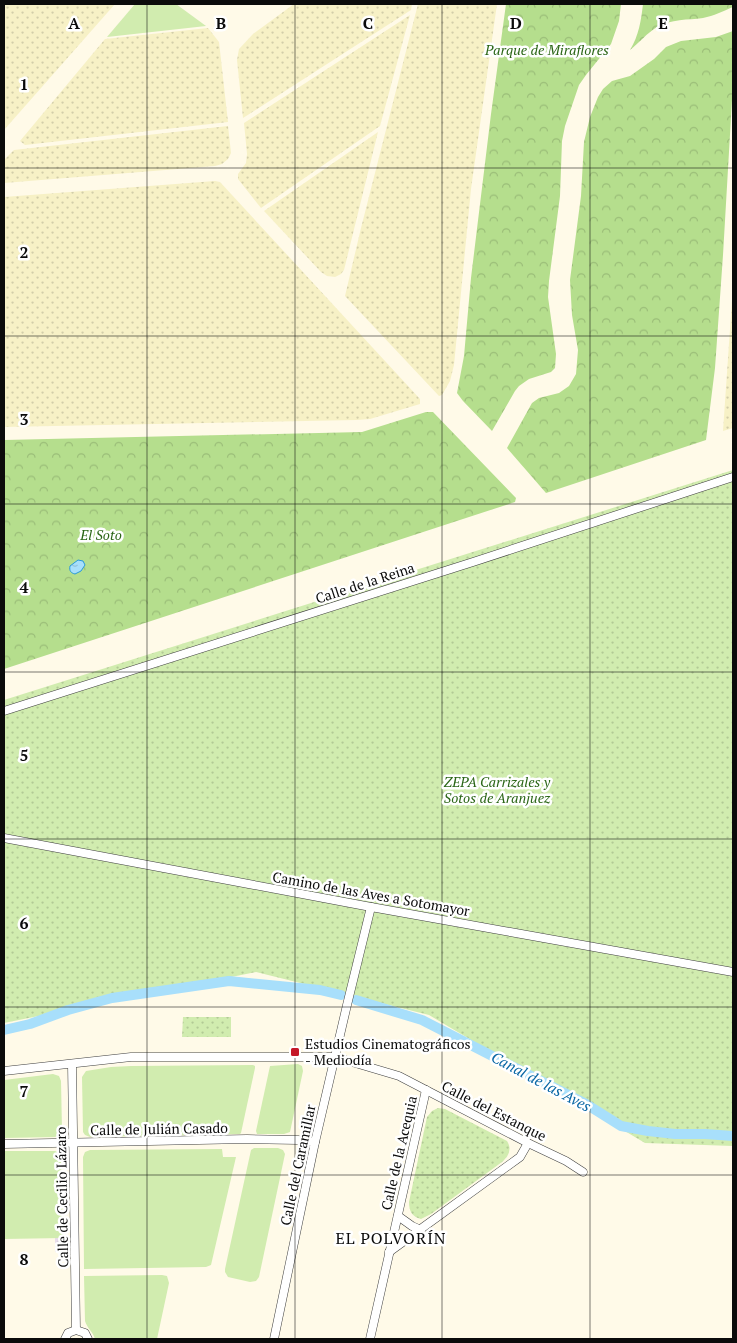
<svg xmlns="http://www.w3.org/2000/svg" width="737" height="1343" viewBox="0 0 737 1343" font-family="'PT Serif',serif">
	<defs>
		<pattern id="industrial-furrows" width="10" height="10" patternUnits="userSpaceOnUse" patternTransform="scale(1.25)"><rect width="10" height="10" fill="#e9ddeb"/><path d="M-1 1l2-2M0 10L10 0M9 11l2-2" fill="none" stroke="#c6bcc8"/></pattern>
		<pattern id="farmland-dots" width="8" height="8" patternUnits="userSpaceOnUse" patternTransform="scale(1.25)"><rect width="8" height="8" fill="#f7f1c6"/><path d="M2 2h.1M6 6h.1" fill="none" stroke="#d2cda9" stroke-width="1.8" stroke-linecap="round"/></pattern>
		<pattern id="forest-crowns" width="20" height="18" patternUnits="userSpaceOnUse" patternTransform="scale(1.25)"><rect width="20" height="18" fill="#b5de8d"/><path d="M2 6a3 3 0 1 1 6 0M12 15a3 3 0 1 1 6 0" fill="none" stroke="#9abd78"/></pattern>
		<pattern id="park-dots" width="8" height="8" patternUnits="userSpaceOnUse" patternTransform="scale(1.25)"><rect width="8" height="8" fill="#d1ecaf"/><path d="M2 2h.1M6 6h.1" fill="none" stroke="#b2c995" stroke-width="1.8" stroke-linecap="round"/></pattern>
		<pattern id="water-ripples" width="26" height="14" patternUnits="userSpaceOnUse" patternTransform="scale(1.25)"><rect width="26" height="14" fill="#a8dffb"/><path d="M2 4q2-2 4 0t4 0M15 11q2-2 4 0t4 0" fill="none" stroke="#8fbed6"/></pattern>
	</defs>
	<rect width="100%" height="100%" fill="#fffae8"/>
	<!-- industrial -->
	<rect fill="url(#industrial-furrows)" x="55" y="1238" width="8" height="14"/>
	<!-- farmland -->
	<g fill="url(#farmland-dots)">
		<path d="M4 4H115L4 130Z"/>
		<path d="M294 4H412L411 10 243 118 237 60 239 49 253 34Z"/>
		<path d="M418 4H497L471 189 454 365 450 381 442 395 439 396 345 296 361 228Z"/>
		<path d="M410 15 380 126 261 208 238 179V174L246 163 247 154 244 123Z"/>
		<path d="M208 28 219 42 228 122 25 145 20 141 105 39Z"/>
		<path d="M228 126 231 153 228 159 222 164 215 166 4 183V160L14 150Z"/>
		<path d="M378 132 344 270 341 274 335 277 327 276 321 272 264 211Z"/>
		<path d="M215 181 220 182 420 399V404L370 419 357 420 4 427V197Z"/>
		<path d="M733 285V428L723 431Z"/>
	</g>
	<!-- grass -->
	<g fill="#d1ecaf">
		<path d="M135 4H176L206 26 107 37Z"/>
		<path d="M298 1064 302 1066 303 1071 290 1132 284 1134H257L256 1131 270 1066Z"/>
		<path d="M253 1065 255 1066V1068L241 1133 240 1134 90 1137 85 1135 83 1132 82 1077 86 1071 111 1067 131 1066Z"/>
		<path d="M53 1074 59 1076 61 1081 62 1130 60 1135 55 1137 4 1138V1080Z"/>
		<path d="M254 1148H278L283 1150 285 1154 259 1277 256 1281 250 1282 228 1277 225 1272V1269L251 1150Z"/>
		<path d="M222 1149 223 1157H236L211 1265 206 1267 84 1269 83 1157 85 1152 90 1150Z"/>
		<path d="M4 1151H55L60 1153 61 1155 63 1238 4 1239Z"/>
		<path d="M162 1275 167 1276 169 1283 157 1339H95C93 1332 87 1328 85 1321L84 1276Z"/>
	</g>
	<!-- forest -->
	<g fill="url(#forest-crowns)">
		<path d="M506 4H621L619 21 611 44 586 75 579 85 565 126 562 141 560 196 549 281 548 297 556 354 555 368 551 372 529 379 519 386 515 391 492 431 463 401 457 393 464 356 471 278 491 114Z"/>
		<path d="M643 4H733V7C723 11 714 16 703 18 688 20 671 19 657 27 647 33 639 43 630 50 639 35 641 21 643 4Z"/>
		<path d="M733 31V83L723 255 715 368 706 440 546 493 507 448 532 403 539 398 559 393 569 386 576 374 578 350 572 315 570 280 581 196 584 142 590 117 598 97 603 89 612 81 630 76 654 59 666 47 681 41 716 37Z"/>
		<path d="M426 412H433L516 498 515 502 4 669V440L362 432Z"/>
	</g>
	<!-- park -->
	<g fill="url(#park-dots)">
		<path d="M733 470V1146L645 1143 429 1015 256 972 4 1023V700Z"/>
		<path d="M183 1017H231V1037H182Z"/>
		<path d="M438 1108 445 1109 507 1141C512 1149 509 1156 502 1162L431 1214 421 1219C412 1217 409 1211 409 1202L427 1117 432 1111Z"/>
	</g>
	<!-- water -->
	<path fill="url(#water-ripples)" stroke="#2999d8" d="M78 560 83 561 85 565 81 571 75 574C71 573 69 571 70 566Z"/>
	<g fill="none" stroke-linecap="round" stroke-linejoin="round">
		<!-- canal -->
		<g stroke="#a8dffb" stroke-width="10">
			<path d="M356 1000 422 1020 586 1104 621 1126 648 1131 675 1134H705L733 1136"/>
			<path d="M4 1030 30 1024 68 1010 112 998 229 981 320 990 341 995"/>
		</g>
		<defs>
			<g id="minor">
				<path d="M4 711 473 562 733 477"/>
				<path d="M4 838 371 907 733 972"/>
				<path d="M72 1064 76 1330"/>
				<path d="M4 1071 131 1057H335L399 1076 528 1143 566 1161 583 1172"/>
				<path d="M4 1144 247 1139 298 1140 315 1142"/>
				<path d="M398 1216 412 1226 421 1230"/>
				<path d="M389 1252 520 1157 528 1143"/>
				<path d="M65 1339 68 1333 76 1330 85 1333 88 1339"/>
				<path d="M274 1339 315 1142 347 1005 371 907"/>
				<path d="M370 1339 426 1090"/>
			</g>
		</defs>
		<!-- minor casing -->
		<use href="#minor" stroke="#3e3e3e" stroke-width="9"/>
		<!-- minor -->
		<use href="#minor" stroke="#fff" stroke-width="8"/>
	</g>
	<!-- grid -->
	<path fill="none" stroke="#0b0b0b" stroke-width="1" stroke-opacity="0.55" d="M147 4V1339M295 4V1339M442 4V1339M590 4V1339M4 168H733M4 336H733M4 504H733M4 672H733M4 839H733M4 1007H733M4 1175H733"/>
	<!-- markers -->
	<rect fill="#c51828" stroke="#fff" stroke-width="2" x="290" y="1047" width="10" height="10" rx="2.5"/>
	<g text-anchor="middle" stroke-width="5" stroke-linejoin="round" paint-order="stroke">
		<!-- park labels -->
		<g font-size="14" font-style="italic" fill="#2b6617" stroke="#fff">
			<text x="547" y="55">Parque de Miraflores</text>
			<text x="101" y="540">El Soto</text>
			<text x="497" y="787">ZEPA Carrizales y<tspan x="497" dy="16">Sotos de Aranjuez</tspan></text>
		</g>
		<!-- street labels -->
		<g font-size="14" fill="#0b0b0b" stroke="#fff">
			<text transform="translate(365 583) rotate(-18)" y="5">Calle de la Reina</text>
			<text transform="translate(371 894) rotate(10)" y="5">Camino de las Aves a Sotomayor</text>
			<text transform="translate(494 1111) rotate(27)" y="5">Calle del Estanque</text>
			<text transform="translate(159 1129) rotate(-1)" y="5">Calle de Julián Casado</text>
			<text transform="translate(399 1153) rotate(-77)" y="5">Calle de la Acequia</text>
			<text transform="translate(298 1165) rotate(-78)" y="5">Calle del Caramillar</text>
			<text transform="translate(62 1197) rotate(-91)" y="5">Calle de Cecilio Lázaro</text>
		</g>
		<!-- poi labels -->
		<g font-size="14" fill="#0b0b0b" stroke="#fff" text-anchor="start">
			<text x="305" y="1049">Estudios Cinematográficos<tspan x="305" dy="16">- Mediodía</tspan></text>
		</g>
		<!-- water labels -->
		<g font-size="15" font-style="italic" fill="#0b68a5" stroke="#fff">
			<text transform="translate(541 1082) rotate(28)" y="5">Canal de las Aves</text>
		</g>
		<!-- quarter labels -->
		<g font-size="16" letter-spacing="1" fill="#0b0b0b" stroke="#fff">
			<text x="391" y="1244">EL POLVORÍN</text>
		</g>
	</g>
	<g font-size="16" text-anchor="middle" font-weight="bold" fill="#0b0b0b" stroke="#fff" stroke-width="5" stroke-linejoin="round" paint-order="stroke">
		<text x="74" y="29">A</text>
		<text x="221" y="29">B</text>
		<text x="368" y="29">C</text>
		<text x="516" y="29">D</text>
		<text x="663" y="29">E</text>
		<text x="24" y="90">1</text>
		<text x="24" y="258">2</text>
		<text x="24" y="425">3</text>
		<text x="24" y="593">4</text>
		<text x="24" y="761">5</text>
		<text x="24" y="929">6</text>
		<text x="24" y="1097">7</text>
		<text x="24" y="1265">8</text>
	</g>
	<!-- border -->
	<rect width="737" height="1343" fill="none" stroke="#0b0b0b" stroke-width="10"/>
</svg>
